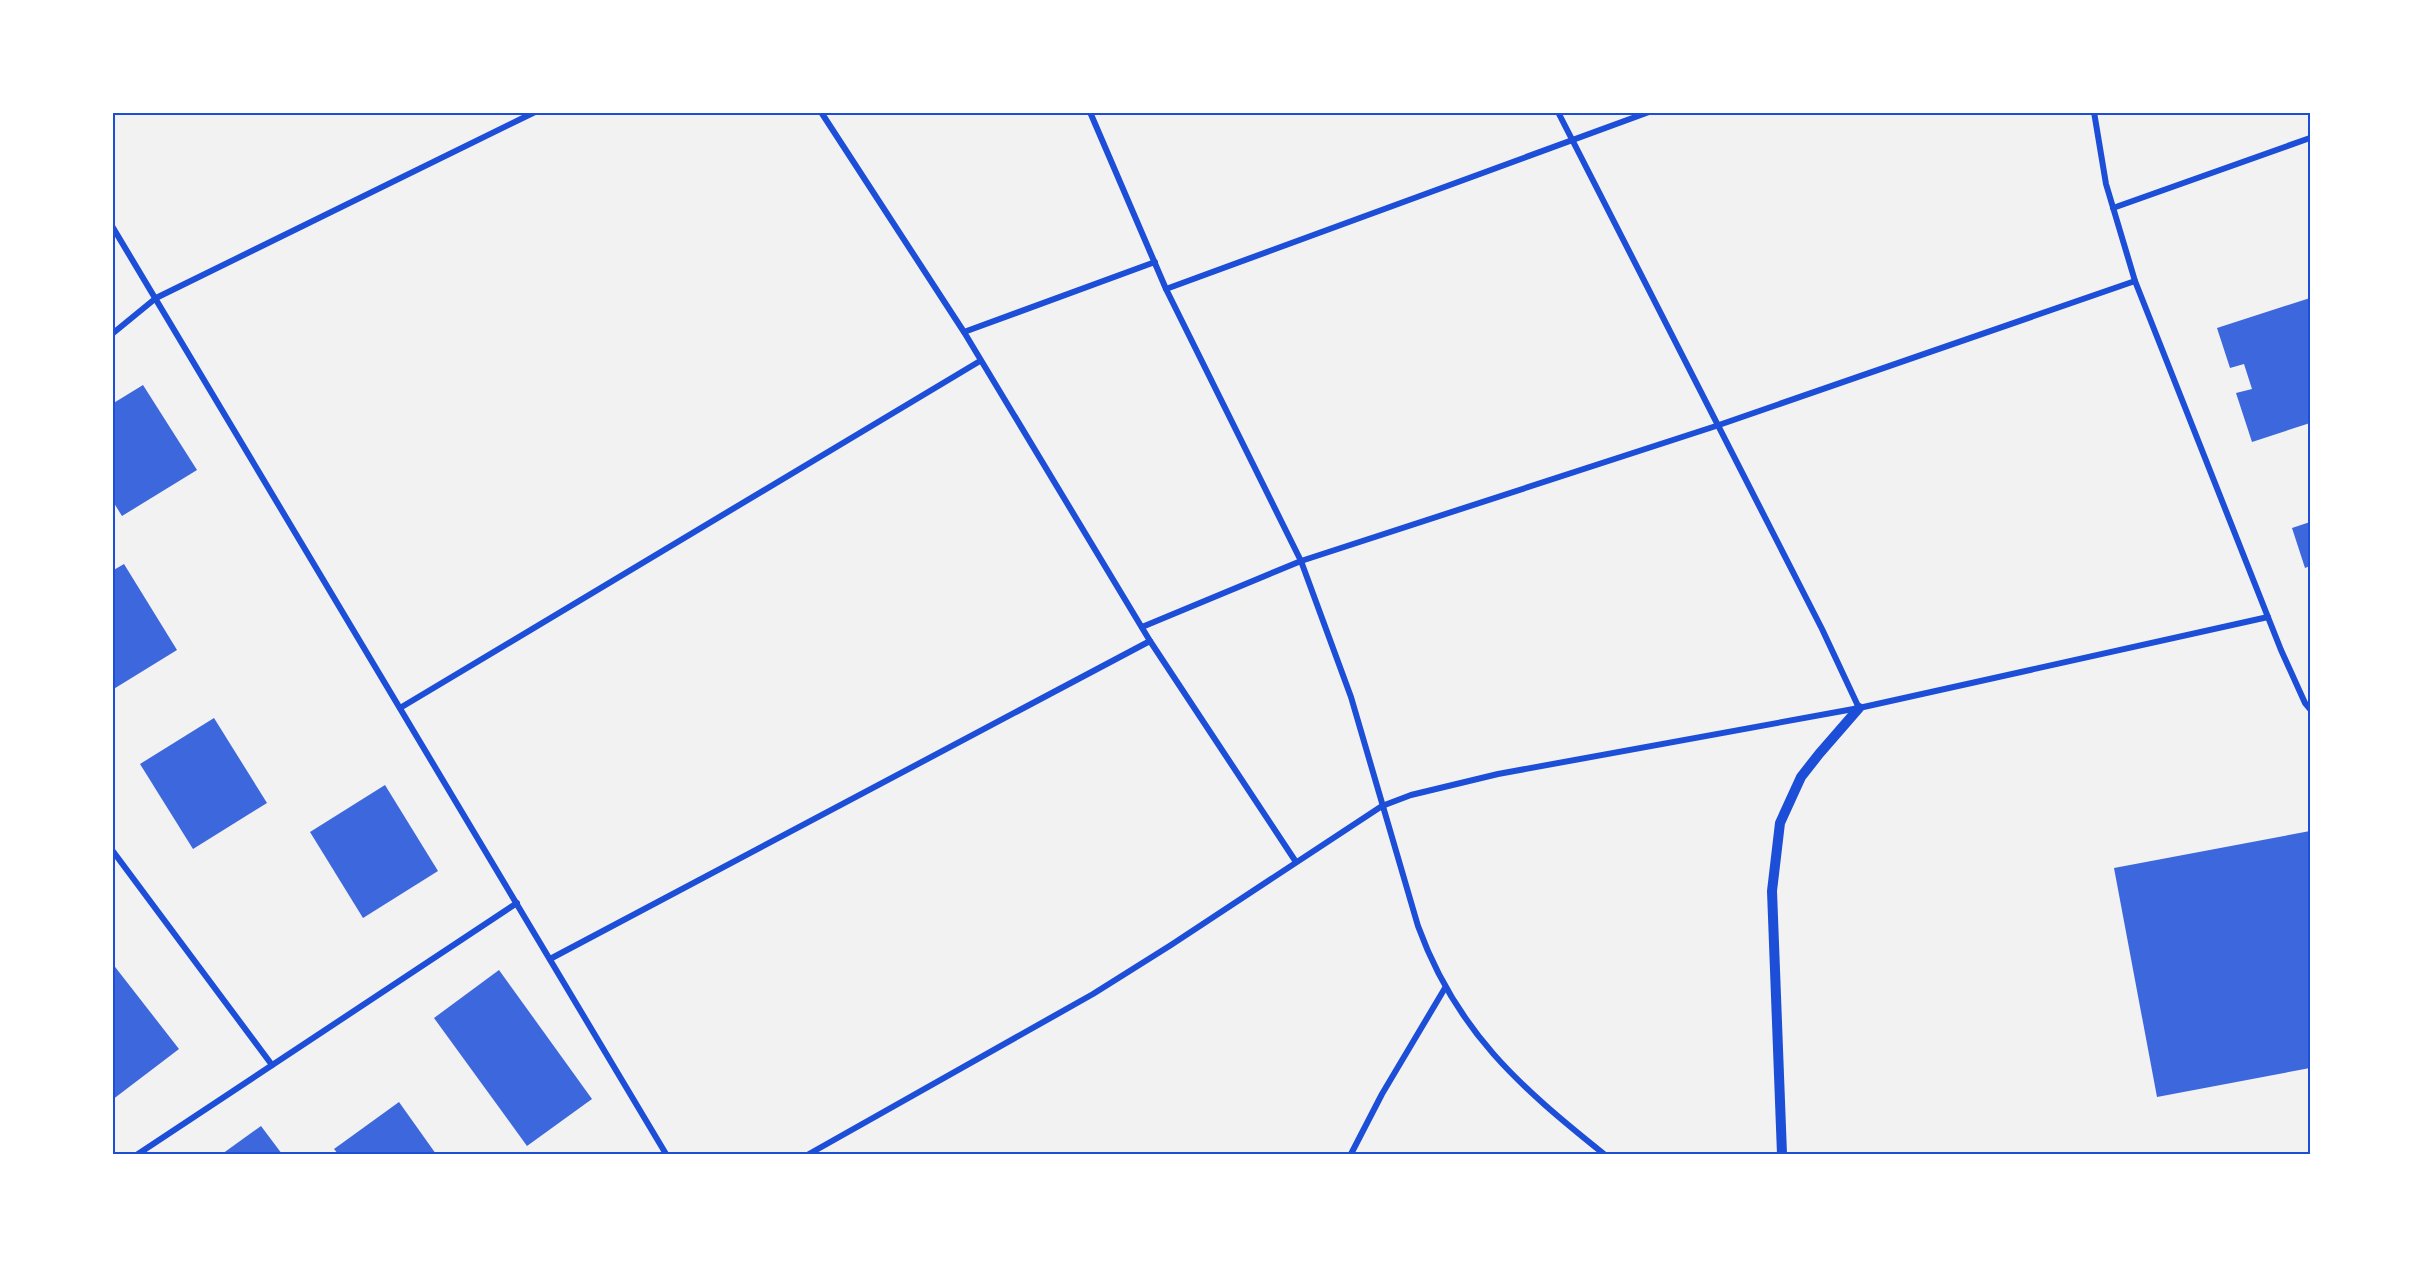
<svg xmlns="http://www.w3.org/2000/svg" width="2423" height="1267" viewBox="0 0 2423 1267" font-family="'DejaVu Sans',sans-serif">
	<rect width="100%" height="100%" fill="#f2f2f2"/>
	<!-- building -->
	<g fill="#3d67dc">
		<path d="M2310 298V423L2252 442 2236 393 2252 389 2244 364 2230 368 2217 328Z"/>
		<path d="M143 385 197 470 122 516 112 500V404Z"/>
		<path d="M2310 522V566L2305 568 2292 528Z"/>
		<path d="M124 564 177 650 112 690V571Z"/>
		<path d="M214 718 267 803 193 849 140 764Z"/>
		<path d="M385 785 438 871 363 918 310 832Z"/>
		<path d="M2310 831V1068L2157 1097 2114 868Z"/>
		<path d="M112 963 179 1049 112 1100Z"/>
		<path d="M499 970 592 1099 527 1146 434 1018Z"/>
		<path d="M399 1102 436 1154H338L334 1149Z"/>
		<path d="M261 1126 282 1154H222Z"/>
	</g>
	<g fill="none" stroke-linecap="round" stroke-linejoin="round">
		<!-- minor -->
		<g stroke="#1d4ed8" stroke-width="6">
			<path d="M821 112 964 332 1150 641 1296 862"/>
			<path d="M1090 112 1166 289 1301 561 1351 697 1418 926C1456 1031 1519 1086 1604 1154"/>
			<path d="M1558 112 1822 629 1859 708"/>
			<path d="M2094 112 2106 184 2135 281 2281 650 2305 703 2310 709"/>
			<path d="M2113 208 2310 138"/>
			<path d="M112 226 666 1154"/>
			<path d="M1166 289 1649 112"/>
			<path d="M964 332 1155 262"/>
			<path d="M112 334 156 298 535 112"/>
			<path d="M1142 627 1301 561 1716 426 2135 281"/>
			<path d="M400 708 980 361"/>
			<path d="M112 850 272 1065"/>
			<path d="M550 959 1150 641"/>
			<path d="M138 1154 517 903"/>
			<path d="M809 1154 1093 994 1171 945 1382 806 1411 795 1498 774 1859 708 2268 617"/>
			<path d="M1351 1154 1382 1094 1445 988"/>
		</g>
		<!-- tertiary -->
		<path stroke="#1d4ed8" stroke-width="10" d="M1782 1154 1772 891 1780 823 1801 777 1819 754 1859 708"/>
	</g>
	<!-- border -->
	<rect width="2423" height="1267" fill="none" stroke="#ffffff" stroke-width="228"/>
	<rect x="114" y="114" width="2195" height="1039" fill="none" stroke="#1d4ed8" stroke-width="2"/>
</svg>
